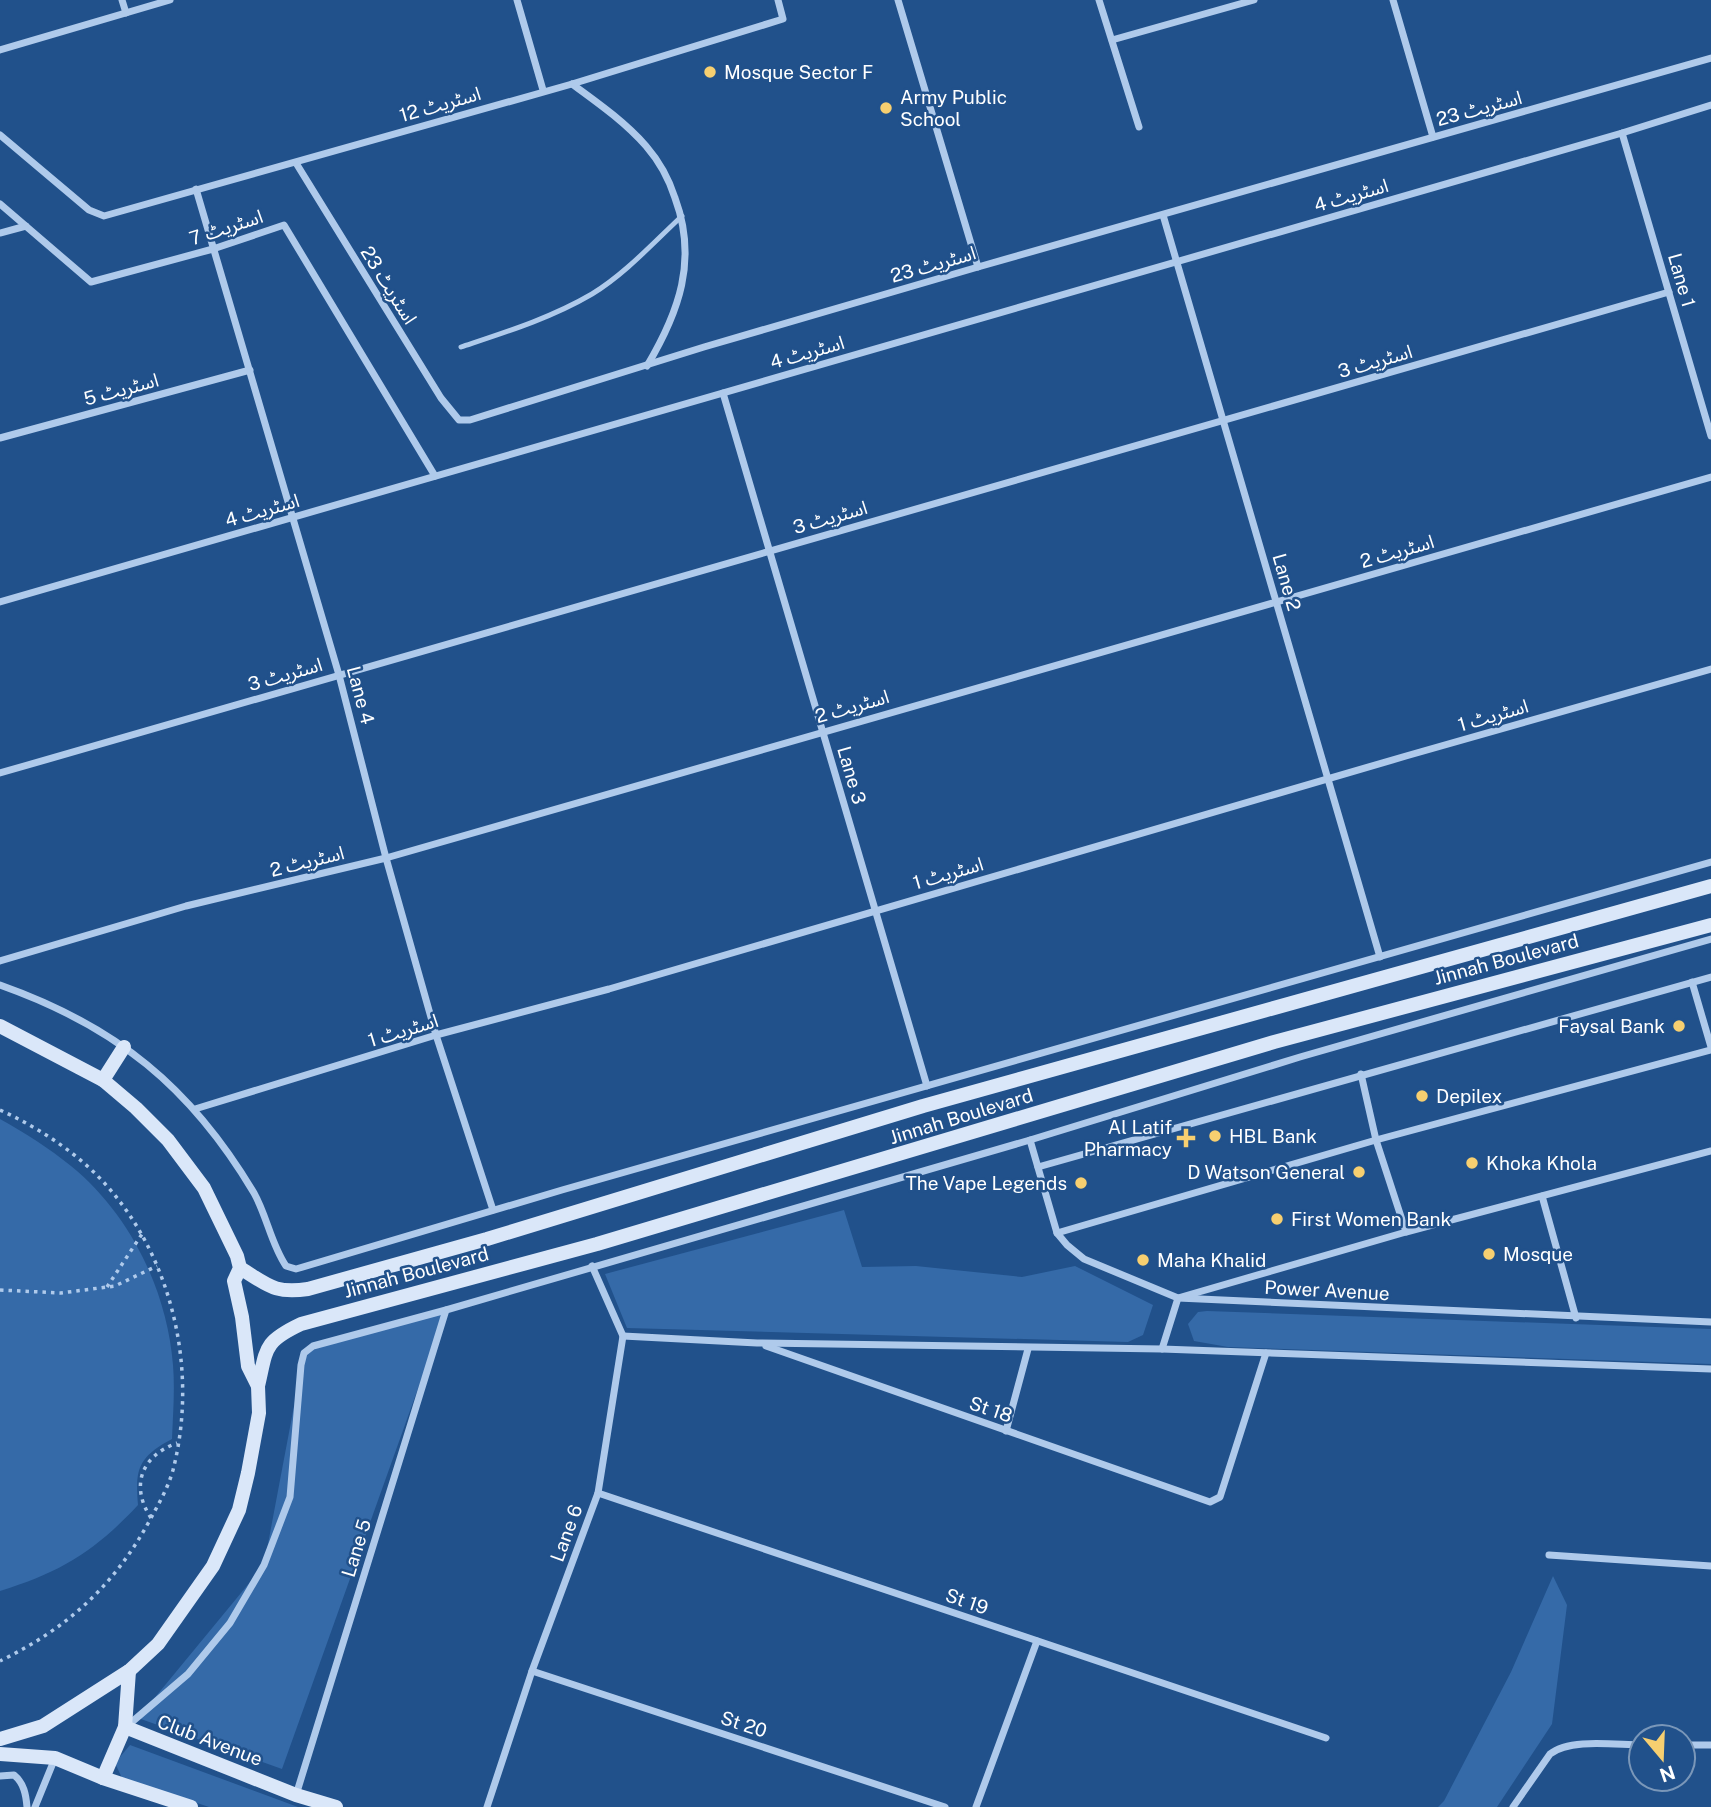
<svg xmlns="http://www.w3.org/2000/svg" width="1711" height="1807" viewBox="0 0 1711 1807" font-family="'Public Sans','Noto Sans Arabic',sans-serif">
	<rect width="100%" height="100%" fill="#21518b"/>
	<!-- green -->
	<g fill="#356aa8">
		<path d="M0 1119C25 1133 49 1148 71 1166 130 1214 167 1290 173 1365 175 1389 173 1414 172 1439 138 1457 135 1469 138 1505 94 1552 61 1572 0 1591Z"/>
		<path d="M844 1210 862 1267 916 1266 1022 1277 1075 1266 1153 1305 1143 1335 1128 1342 627 1328 605 1274Z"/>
		<path d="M446 1310 282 1769 138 1718 264 1565 304 1353 313 1346Z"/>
		<path d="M1207 1311 1711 1329V1364L1228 1347 1194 1341 1188 1324 1198 1312Z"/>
		<path d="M1553 1576 1567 1605 1552 1724 1497 1807H1438L1444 1801 1511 1672Z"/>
		<path d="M130 1745 298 1807H209L122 1778 115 1763Z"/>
	</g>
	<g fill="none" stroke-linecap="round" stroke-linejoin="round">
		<!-- path -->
		<g stroke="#afcaeb" stroke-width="3.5" stroke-dasharray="3.5 5" stroke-linecap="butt">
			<path d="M0 1110C26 1122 50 1136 73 1154 165 1226 202 1358 173 1470 168 1488 159 1503 151 1518 115 1585 68 1628 0 1661"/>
			<path d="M107 1287 142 1234"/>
			<path d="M0 1290 61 1293 115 1286 157 1266"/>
			<path d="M151 1518C130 1486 141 1456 177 1443"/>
		</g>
		<!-- lane -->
		<path stroke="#afcaeb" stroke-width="5" d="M461 347C506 332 551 318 592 294 625 274 654 242 682 216"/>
		<!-- street -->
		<g stroke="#afcaeb" stroke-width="7">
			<path d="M122 0 126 13"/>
			<path d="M517 0 543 90"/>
			<path d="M898 0 978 267"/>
			<path d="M1099 0 1139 127"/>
			<path d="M1393 0 1433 137"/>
			<path d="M1112 40 1254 0"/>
			<path d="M0 50 170 0"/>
			<path d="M572 84C598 103 625 122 646 146 659 161 669 179 675 198 698 260 679 312 647 366"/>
			<path d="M1622 133 1711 436"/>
			<path d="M0 135 89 210 104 216 572 84 783 19 778 0"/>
			<path d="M296 163 441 398 459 420H470L704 347 978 267 1711 58"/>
			<path d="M196 189 339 675 386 858 436 1035 493 1210"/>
			<path d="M0 204 91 282 213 249 284 225 435 476"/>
			<path d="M1163 215 1380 957"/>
			<path d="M0 233 26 226"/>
			<path d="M723 393 927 1086"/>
			<path d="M0 438 250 370"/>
			<path d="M0 602 1622 133 1711 105"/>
			<path d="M0 773 1669 292"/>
			<path d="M0 961 186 906 386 858 1711 477"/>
			<path d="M1692 982 1711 1047"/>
			<path d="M0 985C116 1026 191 1087 254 1193 267 1216 271 1244 286 1266L296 1269 562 1190 1711 862"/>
			<path d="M1361 1074 1376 1140 1406 1232"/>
			<path d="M195 1109 436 1035 609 989 1406 756 1711 669"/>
			<path d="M1030 1140 1057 1233 1067 1245 1084 1259 1178 1298 1711 1322"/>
			<path d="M1038 1167 1711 977"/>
			<path d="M1542 1196 1576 1318"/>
			<path d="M1057 1233 1376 1140 1711 1050"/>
			<path d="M623 1336 757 1343 1162 1349 1711 1369"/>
			<path d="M766 1346 1210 1502 1220 1497 1266 1353"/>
			<path d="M1162 1349 1178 1298 1406 1232 1711 1151"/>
			<path d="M1006 1431 1028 1349"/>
			<path d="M598 1493 1326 1738"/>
			<path d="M1549 1555 1711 1566"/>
			<path d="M532 1671 945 1807"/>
			<path d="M126 1727 188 1674 230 1623 264 1565 290 1497 301 1365 304 1353 313 1346 446 1310 1030 1140 1300 1057 1711 939"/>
			<path d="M1683 1745H1711"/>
			<path d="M0 1776 14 1775C24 1783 26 1795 27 1807"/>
			<path d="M296 1795 446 1310"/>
			<path d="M35 1807 55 1758"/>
			<path d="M487 1807 532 1671 598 1493 623 1336 592 1266"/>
			<path d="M976 1807 1037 1641"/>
			<path d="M1513 1807 1550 1754C1570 1738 1616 1745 1641 1745"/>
		</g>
		<!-- secondary -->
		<g stroke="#dae7f9" stroke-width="14">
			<path d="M0 1026 103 1080 136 1108 168 1140 204 1188 237 1256 240 1268 234 1281 242 1317 248 1366 258 1386 259 1413 248 1473 239 1510 213 1566 158 1644 129 1671 43 1726 0 1739"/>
			<path d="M103 1080 124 1047"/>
			<path d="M240 1268C268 1285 274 1294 308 1289L487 1239 923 1106 1711 886"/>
			<path d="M258 1386C267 1348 263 1342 301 1324L597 1244 1274 1042 1711 925"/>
			<path d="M129 1671 125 1727 296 1795 336 1807"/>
			<path d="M0 1754 55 1758 103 1778 191 1807"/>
			<path d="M103 1778 125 1727"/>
		</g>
	</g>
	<!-- markers -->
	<g fill="#f7cf70" stroke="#21518b" stroke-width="2.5">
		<circle cx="710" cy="72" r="7"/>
		<circle cx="886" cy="108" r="7"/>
		<circle cx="1679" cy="1026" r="7"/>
		<circle cx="1422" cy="1096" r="7"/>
		<circle cx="1215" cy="1136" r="7"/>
		<path d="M1182.5 1127.5h7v7h7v7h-7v7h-7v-7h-7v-7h7z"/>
		<circle cx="1472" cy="1163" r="7"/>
		<circle cx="1359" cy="1172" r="7"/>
		<circle cx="1081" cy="1183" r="7"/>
		<circle cx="1277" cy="1219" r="7"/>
		<circle cx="1489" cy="1254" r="7"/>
		<circle cx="1143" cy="1260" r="7"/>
	</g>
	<g text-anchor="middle" stroke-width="5" stroke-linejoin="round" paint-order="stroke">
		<!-- poi labels -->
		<g font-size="19" fill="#fff" stroke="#21518b" text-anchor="start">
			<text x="724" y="79">Mosque Sector F</text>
			<text x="900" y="104">Army Public<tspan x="900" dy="22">School</tspan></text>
			<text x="1665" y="1033" text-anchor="end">Faysal Bank</text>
			<text x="1436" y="1103">Depilex</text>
			<text x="1172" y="1134" text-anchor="end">Al Latif<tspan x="1172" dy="22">Pharmacy</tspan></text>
			<text x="1229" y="1143">HBL Bank</text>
			<text x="1486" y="1170">Khoka Khola</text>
			<text x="1345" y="1179" text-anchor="end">D Watson General</text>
			<text x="1067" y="1190" text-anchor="end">The Vape Legends</text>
			<text x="1291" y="1226">First Women Bank</text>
			<text x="1503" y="1261">Mosque</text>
			<text x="1157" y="1267">Maha Khalid</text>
		</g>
		<!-- street labels -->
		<g font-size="19" fill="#fff" stroke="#21518b">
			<text transform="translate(440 104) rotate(-16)" y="7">اسٹریٹ 12</text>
			<text transform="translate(1479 108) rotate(-15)" y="7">اسٹریٹ 23</text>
			<text transform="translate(1351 195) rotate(-16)" y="7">اسٹریٹ 4</text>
			<text transform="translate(226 227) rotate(-18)" y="7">اسٹریٹ 7</text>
			<text transform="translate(933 264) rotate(-16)" y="7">اسٹریٹ 23</text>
			<text transform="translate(1682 280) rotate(74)" y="7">Lane 1</text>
			<text transform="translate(389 285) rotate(58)" y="7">اسٹریٹ 23</text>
			<text transform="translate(807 352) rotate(-16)" y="7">اسٹریٹ 4</text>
			<text transform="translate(1375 361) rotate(-16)" y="7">اسٹریٹ 3</text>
			<text transform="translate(121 389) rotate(-15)" y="7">اسٹریٹ 5</text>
			<text transform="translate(262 510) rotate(-16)" y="7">اسٹریٹ 4</text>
			<text transform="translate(830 517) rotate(-16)" y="7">اسٹریٹ 3</text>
			<text transform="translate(1397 551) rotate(-16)" y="7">اسٹریٹ 2</text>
			<text transform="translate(1287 582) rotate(74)" y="7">Lane 2</text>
			<text transform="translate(285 674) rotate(-16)" y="7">اسٹریٹ 3</text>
			<text transform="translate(361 695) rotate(75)" y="7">Lane 4</text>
			<text transform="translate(852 706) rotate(-16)" y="7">اسٹریٹ 2</text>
			<text transform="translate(1493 715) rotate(-16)" y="7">اسٹریٹ 1</text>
			<text transform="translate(852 775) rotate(74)" y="7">Lane 3</text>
			<text transform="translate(307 861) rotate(-14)" y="7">اسٹریٹ 2</text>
			<text transform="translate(948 873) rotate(-16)" y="7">اسٹریٹ 1</text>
			<text transform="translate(1506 959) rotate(-15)" y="7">Jinnah Boulevard</text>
			<text transform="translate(403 1030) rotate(-17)" y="7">اسٹریٹ 1</text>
			<text transform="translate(961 1116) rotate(-17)" y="7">Jinnah Boulevard</text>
			<text transform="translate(416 1272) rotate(-15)" y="7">Jinnah Boulevard</text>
			<text transform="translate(1327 1290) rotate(3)" y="7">Power Avenue</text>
			<text transform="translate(991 1409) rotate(19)" y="7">St 18</text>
			<text transform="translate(566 1533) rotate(-70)" y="7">Lane 6</text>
			<text transform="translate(356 1548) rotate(-73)" y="7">Lane 5</text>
			<text transform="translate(967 1601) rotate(19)" y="7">St 19</text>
			<text transform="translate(744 1724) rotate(18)" y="7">St 20</text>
			<text transform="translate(210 1740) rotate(21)" y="7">Club Avenue</text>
		</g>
	</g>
	<!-- north arrow -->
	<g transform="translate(1662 1758) rotate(161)"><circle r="33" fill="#21518b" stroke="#7a97b9" stroke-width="2"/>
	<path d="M0-5L12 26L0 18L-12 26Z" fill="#f7cf70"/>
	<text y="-10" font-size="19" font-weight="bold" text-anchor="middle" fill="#ffffff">N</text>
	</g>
</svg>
